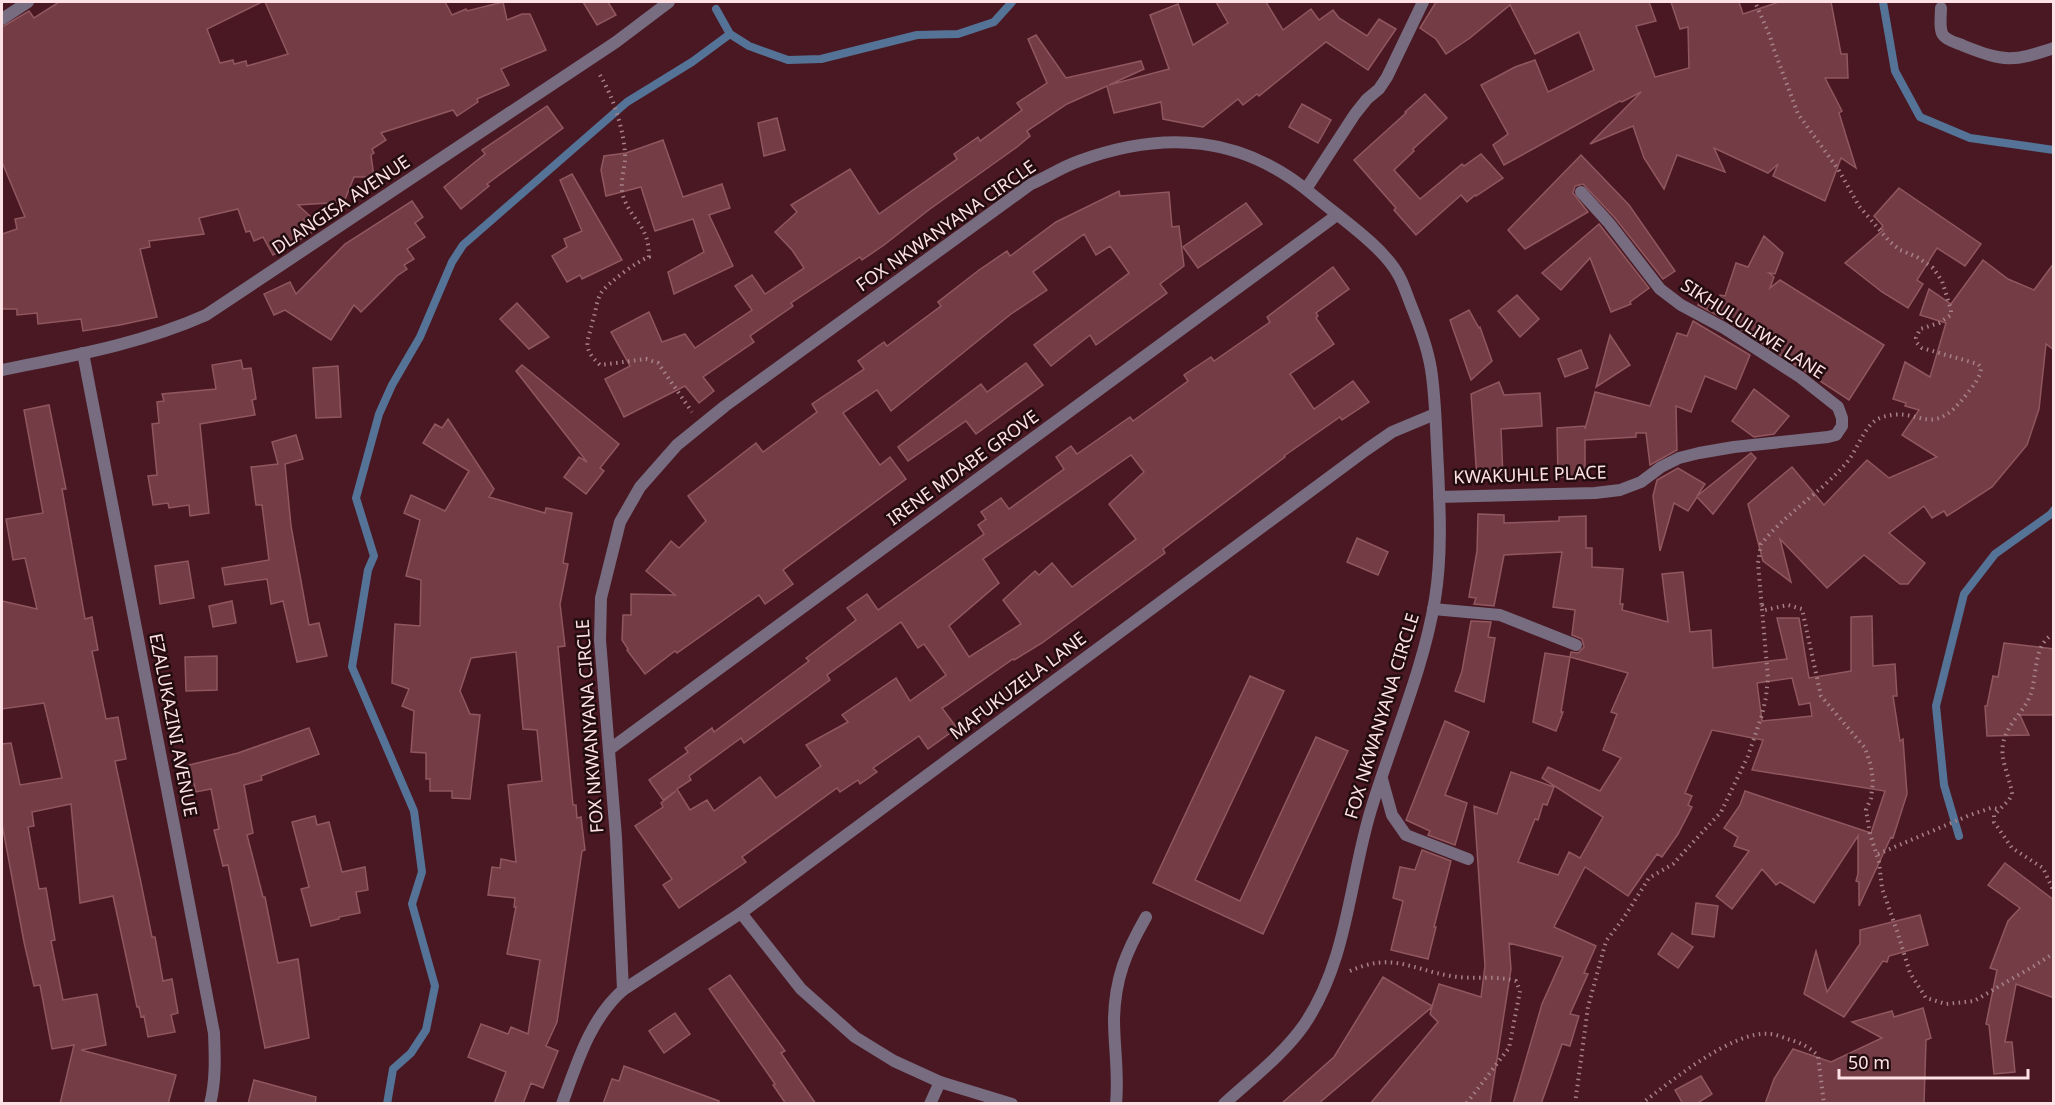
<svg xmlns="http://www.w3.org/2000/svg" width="2055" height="1105" viewBox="0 0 2055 1105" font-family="'Noto Sans',sans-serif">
	<rect width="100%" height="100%" fill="#4a1822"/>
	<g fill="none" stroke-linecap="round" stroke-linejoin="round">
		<!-- stream -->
		<g stroke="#547397" stroke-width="8">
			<path d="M1883 2 1895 71 1920 117 1970 138 2054 150"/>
			<path d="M716 9 730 34 749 46 788 60 821 59 917 35 958 34 994 22 1012 2"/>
			<path d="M1959 836 1944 785 1936 706 1964 594 1995 554 2051 514 2054 510"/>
			<path d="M387 1104 393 1069 411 1053 426 1030 435 986 412 904 422 872 414 811 352 667 368 570 374 556 356 498 379 414 392 385 420 337 452 262 463 245 627 102 692 62 730 34"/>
		</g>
	</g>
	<!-- building -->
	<g fill="#743d46" stroke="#90575f" stroke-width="1.5" fill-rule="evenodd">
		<path d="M59 2H262L207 29 220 63 233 60 234 64 246 61 247 66 288 54 265 2H445L452 15 466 9 467 11 503 2 507 20 522 14H530L546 50 501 69 509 85 477 99 478 102 457 116 453 110 381 133 386 140 372 149 374 153 371 155 374 177H354L344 202 298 205 310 216 304 219 311 233 273 255 263 237 254 241 250 231 246 232 238 209 199 218 204 234 149 241 150 247 140 249 157 317 120 325 83 331 81 319 38 324 37 313 17 315V309H2V234L17 229 15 219 25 217 2 162V27L29 11 34 18Z"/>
		<path d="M583 2H608L616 15 597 25Z"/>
		<path d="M1216 2H1266L1283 30 1311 9 1319 20 1333 10 1339 18 1367 36 1379 19 1396 29 1368 70 1326 42 1259 96 1257 94 1243 105 1238 99 1203 127 1163 119 1161 102 1114 113 1107 86 1067 104 1027 131 1030 136 1017 147 930 209 884 245 862 260 860 257 791 303 793 306 750 336 754 342 703 377 714 391 699 403 685 386 624 417 605 379 630 366 611 332 649 312 662 342 685 334 695 348 752 310 735 286 752 275 765 294 804 268 792 250 775 232 797 212 791 205 850 169 879 214 957 159 954 154 978 137 980 141 1022 110 1017 103 1047 83 1028 39 1036 35 1066 78 1141 61 1144 69 1109 85 1169 69 1150 15 1178 4 1193 45 1228 23Z"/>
		<path d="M1436 2H1649L1656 21 1636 26 1655 77 1689 68 1688 27 1680 29 1671 2H1739L1743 14 1779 2H1831L1841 54H1847L1848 78H1825L1842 111 1839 113 1856 168 1841 158 1825 201 1773 176 1778 164 1768 173 1714 148 1725 172 1677 155 1664 189 1644 158 1633 126 1590 144 1641 92 1622 102 1620 101 1504 165 1493 145 1508 134 1481 85 1515 67 1535 60 1548 92 1594 70 1579 32 1535 54 1510 5 1470 38 1446 54 1436 39 1420 28Z"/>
		<path d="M1425 94 1447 118 1413 149 1414 151 1394 170 1420 199 1462 164 1464 166 1481 154 1503 178 1476 196 1475 195 1467 202 1461 195 1416 235 1394 210 1396 208 1354 160 1406 113 1405 112Z"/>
		<path d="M1302 104 1331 120 1318 143 1289 127Z"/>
		<path d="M547 106 563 128 487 184 489 186 461 209 444 187 485 154 482 150Z"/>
		<path d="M777 118 785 150 764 156 758 123Z"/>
		<path d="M663 140 683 197 722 184 730 208 709 215 733 266 674 294 668 272 704 252 693 219 655 231 641 187 606 196 601 170 604 156 626 153Z"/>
		<path d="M1581 155 1629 205 1675 271 1663 279 1615 218 1583 184 1575 186 1573 193 1588 212 1525 249 1508 230Z"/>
		<path d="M572 174 622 260 582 279 580 275 567 282 552 256 567 247 564 239 582 231 560 180Z"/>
		<path d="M1899 188 1981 244 1965 266 1937 248 1917 280 1923 284 1908 308 1882 292 1845 263 1883 230 1881 228 1883 226 1874 216Z"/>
		<path d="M1119 191 1120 196 1169 192 1172 227 1179 226 1184 266 1160 284 1167 293 1096 345 1090 335 1051 366 1034 345 1129 273 1110 246 1096 255 1084 234 1033 272 1047 290 1011 314 891 411 877 390 843 413 880 465 890 457 906 479 783 570 793 584 765 604 759 595 677 653 675 651 645 674 627 650 628 649 622 640 623 615H631V594L675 595 646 571 671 541 679 548 706 521 688 496 756 443 763 452 817 412 812 404 864 369 858 361 884 342 887 346 941 306 938 302 979 270 1007 251 1010 256 1056 222Z"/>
		<path d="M412 201 423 217 415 223 425 237 407 249 414 259 404 265 407 269 397 276 361 312 354 305 331 340 285 310 274 315 264 294 290 282 296 294 345 244Z"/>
		<path d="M1246 203 1262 224 1198 268 1183 247Z"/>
		<path d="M1599 224 1649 288 1630 302 1631 304 1611 312 1590 258 1561 290 1542 273Z"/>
		<path d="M1764 236 1783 253 1775 274 1769 273 1774 277 1770 288 1780 280 1884 345 1849 400 1728 321 1698 305 1700 298 1717 304 1720 295 1725 296 1736 263 1748 267Z"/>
		<path d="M1983 260 2008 279 2034 290 2054 263V350L2046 344 2039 409 2027 445 1992 487 1947 516 1944 511 1932 518 1924 506 1889 533 1925 563 1908 584H1900L1864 555 1827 588 1780 539 1791 582 1763 561 1748 504 1792 467 1824 505 1867 460 1889 478 1937 457 1902 435 1919 410 1905 406 1906 403 1893 399 1905 362 1930 377 1946 323 1920 315 1929 289 1951 304Z"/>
		<path d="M1333 267 1349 289 1316 313 1318 316 1316 318 1334 344 1290 374 1314 409 1353 381 1369 402 1342 420 1340 417 1284 456 1285 457 1163 549 1165 553 1042 643 1014 660 1013 659 947 705 942 708 957 728 928 749 919 736 873 768 877 772 860 784 858 780 840 792 837 788 742 857 746 862 679 908 663 885 672 879 635 826 663 807 661 803 676 791 663 800 649 780 688 752 685 748 712 728 714 732 809 661 806 658 856 620 847 608 867 594 878 610 984 534 978 525 986 519 981 512 1001 498 1009 509 1064 469 1056 457 1071 446 1077 454 1130 417 1133 421 1188 381 1184 375 1211 357 1214 361 1270 322 1267 317ZM1131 455 1144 472 1109 504 1136 539 1072 587 1052 563 1039 575 1035 571 1003 600 1021 624 969 657 949 626 999 583 983 559ZM901 622 918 648 924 644 946 675 910 701 896 678 842 715 848 722 806 745 821 766 776 798 760 777 714 811 707 800 690 810 677 789 691 780 689 776 741 738 744 743 770 724 830 680 827 675Z"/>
		<path d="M1517 295 1539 319 1520 337 1498 311Z"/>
		<path d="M517 303 549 337 529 349 500 319Z"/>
		<path d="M1469 310 1479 328 1480 327 1492 361 1471 380 1450 320Z"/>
		<path d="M1693 321 1750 355 1736 389 1705 376 1691 412 1676 406 1677 450 1650 465 1646 433H1636V437L1585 440V477H1558L1557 428 1585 426V429L1595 392 1650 406 1677 333 1687 336Z"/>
		<path d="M1610 335 1630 365 1596 387Z"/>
		<path d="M1581 350 1588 368 1565 377 1558 359Z"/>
		<path d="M241 360 243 369 251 368 256 399 252 400 255 415 200 424 209 513 190 516 189 505 169 508 168 503 153 505 148 476 157 475 152 424 159 423 157 402 164 401 162 394 216 389 212 365Z"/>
		<path d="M1026 363 1043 385 976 434 966 421 908 461 898 447 981 384 987 392Z"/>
		<path d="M522 365 619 444 600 468 604 471 586 494 564 477 579 457 587 462 516 371Z"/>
		<path d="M338 366 341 417 316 418 313 368Z"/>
		<path d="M1499 382 1504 395 1540 393 1542 426 1501 429 1503 477 1477 479 1471 394Z"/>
		<path d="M1754 389 1789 416 1774 434 1754 437 1732 421Z"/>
		<path d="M49 405 66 489H62L85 619 92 617 98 650 92 651 106 719 118 717 126 759 115 761 141 883 152 937H155L163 981 172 979 178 1013 171 1015 175 1032 148 1037 144 1016 141 1017 139 1007H137L113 896 80 903 71 804 32 812 34 826 28 827 39 889 46 888 55 940 51 941 63 1000 97 994 106 1045 81 1050 176 1075 168 1104H60L74 1045 52 1049 40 985 34 986 24 942 2 824V744L11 743 20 785 62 778 44 703 2 709V601L37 609 25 558 13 560 6 519 43 513 24 410Z"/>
		<path d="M448 419 494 489 489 497 545 513 546 508 572 513 563 563 568 564 560 604 565 646 558 647 573 805H576L577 818 581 817 585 850 582 851 557 1022 546 1046 558 1051 543 1088 531 1083 523 1104H494L506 1072 468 1057 481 1024 508 1034 511 1027 528 1034 540 960 507 954 516 907H514L515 898 488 895 492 867 500 868 501 859 516 862 508 785 542 781 537 730 523 729 516 652 471 658 460 691 470 714 480 715 470 799 452 798V791H430V779H426V753L411 752 414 711 402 706 409 689 392 683 395 624 420 626 421 580 406 576 420 520 404 513 411 495 445 511 469 471 423 443 435 424 442 428Z"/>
		<path d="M296 435 303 459 285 464 291 526 309 625 319 623 327 656 297 662 283 601 271 604 267 579 225 585 222 568 269 560 262 505H256L251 467 278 464 272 442Z"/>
		<path d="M1751 453 1756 458 1713 514 1697 497 1688 511 1674 503 1660 551 1653 496 1657 480 1678 468 1705 484 1697 496Z"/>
		<path d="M1478 514 1504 515V523L1559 521V517L1586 516V548H1592V567L1623 569 1620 604H1623L1622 610 1668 622 1662 574 1683 572 1690 632 1711 630 1713 668 1787 659 1777 618H1799L1809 678 1851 671V617L1872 616 1873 666 1895 664 1897 696H1893L1900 741 1903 739 1907 794 1893 838 1891 837 1859 906V882L1856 881 1858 874V836L1814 903 1780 882 1776 885 1762 869 1732 909 1716 896 1749 851 1734 846 1738 837 1724 828 1740 805 1745 791 1871 833 1885 791 1752 770 1763 740 1712 730 1685 793 1692 796 1688 805 1692 807 1678 834 1662 857 1657 854 1628 896 1585 867 1554 927 1596 946 1584 973 1588 974 1570 1014 1579 1016 1570 1046 1562 1044 1541 1104H1513L1542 1004 1563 957 1509 943 1511 969 1490 1104H1370L1438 1022 1430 1014 1432 1007 1318 1104H1281L1334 1057 1383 977 1432 1006 1439 984 1481 997 1485 966 1474 806 1497 814 1511 772 1554 787 1547 805 1543 804 1538 820 1535 819 1518 862 1558 875 1569 852 1580 858 1603 817 1542 778 1548 767 1600 791 1621 758 1603 750 1617 714 1611 712 1628 673 1570 657 1561 712H1563L1556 731 1533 722 1545 653 1570 657 1571 652 1578 653 1584 647 1582 639 1572 635 1575 610 1553 607 1562 552 1504 555 1494 606 1474 604 1476 598 1469 597 1477 551ZM1792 678 1799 705 1810 703 1812 716 1762 721 1757 683Z"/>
		<path d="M1357 538 1388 552 1378 575 1347 562Z"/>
		<path d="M188 561 194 598 160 604 155 566Z"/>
		<path d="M232 601 236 623 213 627 209 606Z"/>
		<path d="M1471 621 1491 622 1488 637 1495 638 1484 702 1455 691 1462 671Z"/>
		<path d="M2004 643 2054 649V715H2020L2029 735 1987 736 1985 706H1987L1993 676 1998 677Z"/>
		<path d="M217 656V690L186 691 185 657Z"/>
		<path d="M1250 676 1284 691 1195 880 1240 901 1316 737 1348 751 1263 934 1153 883Z"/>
		<path d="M1445 721 1469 732 1445 795 1467 803 1455 845 1428 835 1430 831 1406 820Z"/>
		<path d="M309 728 319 754 261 776 262 780 244 785 253 833 247 835 263 897H265L278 963 298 959 309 1038 265 1048 228 865 223 866 214 830 219 829 211 789 196 792 189 765 238 753Z"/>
		<path d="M315 816 317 825 329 822 342 872 365 867 368 890 356 892 360 913 339 917V919L311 926 301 889 309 887 292 822Z"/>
		<path d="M1422 850 1451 861 1434 927H1436L1428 959 1391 950 1403 901 1393 898 1400 867 1415 870Z"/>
		<path d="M2005 863 2054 900V998L2016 984 2005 1042H2012L2015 1072 1994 1074 1989 1025 1986 1024 1997 970 1990 968 2008 921 2020 908 1988 885Z"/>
		<path d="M1696 903 1718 906 1714 937 1692 934Z"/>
		<path d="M1920 915 1928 945 1889 956 1887 962 1883 961 1844 1017 1804 994 1816 951 1827 992 1860 944V930Z"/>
		<path d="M1672 933 1693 947 1678 968 1658 954Z"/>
		<path d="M730 975 785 1051 781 1053 816 1104H786L773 1085 775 1084 709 989Z"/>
		<path d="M1923 1008 1931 1038 1926 1040 1924 1104H1765L1774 1079 1793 1049 1831 1062 1882 1038 1852 1022 1892 1011 1894 1017Z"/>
		<path d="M675 1013 690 1034 664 1053 649 1031Z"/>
		<path d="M624 1066 719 1101 718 1104H603L612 1079 619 1081Z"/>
		<path d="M1701 1076 1712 1094 1696 1104H1683L1675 1090Z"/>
		<path d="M254 1080 316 1097 315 1104H248Z"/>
	</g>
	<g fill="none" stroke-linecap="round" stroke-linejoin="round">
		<!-- path -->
		<g stroke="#a78187" stroke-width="4" stroke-dasharray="1.5 4.5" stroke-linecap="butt">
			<path d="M600 75C613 97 623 127 625 153 626 169 618 183 624 199 634 223 649 226 649 257 637 261 608 283 601 293 596 302 596 311 593 320 588 342 581 347 600 365L646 359 658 363 692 412"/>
			<path d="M1762 605 1765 610 1788 605 1802 609 1821 696 1865 748 1871 766 1873 782 1871 798 1866 810 1870 834 1879 862 1882 888 1898 934 1910 973 1926 998 1946 1004 1974 1001 2034 966 2054 953"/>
			<path d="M2054 634C2032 644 2038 677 2030 696 2023 713 2006 725 2003 744 2000 761 2010 777 2012 794L2009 800 1994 815V822L2012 848 2043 868 2054 892"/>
			<path d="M1878 854 1970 815 1991 808 1999 809"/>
			<path d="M1350 971C1392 952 1410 969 1451 976 1473 980 1495 975 1516 981L1520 991 1509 1048 1466 1104"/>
			<path d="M1575 1104 1588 1007 1606 941 1623 919 1649 878 1673 864 1721 812 1748 756 1762 715 1766 697 1768 678 1758 563 1761 544C1786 513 1822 492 1848 461 1858 448 1865 424 1880 418 1919 403 1929 443 1966 395 1973 386 1981 377 1981 367L1978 364 1922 348 1917 343 1916 338 1920 329 1939 323 1951 315V310L1942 281 1933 268 1917 257 1900 250 1889 241 1859 206 1838 169 1798 114 1773 47 1770 36 1755 2"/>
			<path d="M1641 1104C1669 1083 1733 1030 1769 1034 1776 1034 1784 1038 1791 1040 1801 1043 1811 1048 1818 1056L1824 1104"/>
		</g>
		<!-- service -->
		<g stroke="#776c80" stroke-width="12">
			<path d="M1433 609 1500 615 1576 645"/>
			<path d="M1116 1104C1119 1075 1114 1047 1114 1019 1115 978 1126 952 1146 917"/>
		</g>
		<!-- minor -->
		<g stroke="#776c80" stroke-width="12">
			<path d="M1941 8C1941 15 1939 29 1943 35 1947 41 1958 43 1964 46 2005 62 2012 62 2054 48"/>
			<path d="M2 19 28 2"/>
			<path d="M1306 189 1355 114 1367 99 1379 89 1387 77 1423 2"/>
			<path d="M83 353 214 1033C215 1057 216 1080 210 1104"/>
			<path d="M2 370C71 356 141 344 206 315L616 42 669 2"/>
			<path d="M1439 497 1595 493 1620 490 1641 482 1661 467 1679 458 1699 453 1734 447 1828 437 1836 435 1842 426V418L1838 407 1800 377 1766 355 1724 328 1681 305 1660 289 1609 223 1581 192"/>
			<path d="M610 749 1337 215"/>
			<path d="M1382 779 1392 815 1406 835 1468 859"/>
			<path d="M741 913 801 989 855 1037 894 1061 940 1082 1012 1104"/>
			<path d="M623 990 741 913 1366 450 1392 432 1435 414"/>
			<path d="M562 1104C577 1063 590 1019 623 990L616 837 600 640 601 598 620 522 640 487 677 445 725 406 1031 184C1047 177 1062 167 1079 161 1164 130 1242 135 1313 195 1339 217 1384 247 1399 276 1403 283 1406 292 1409 300 1418 323 1427 345 1431 369 1436 401 1436 435 1438 468 1440 511 1442 556 1435 599 1423 672 1391 742 1370 813 1349 884 1347 962 1304 1025 1283 1055 1251 1079 1224 1104"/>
			<path d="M930 1104 940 1082"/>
		</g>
	</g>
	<g text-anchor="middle" stroke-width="5" stroke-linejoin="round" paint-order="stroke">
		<!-- street labels -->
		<g font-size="18" fill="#fde1e4" stroke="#220c10">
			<text transform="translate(341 205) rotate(-34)" y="6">DLANGISA AVENUE</text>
			<text transform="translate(946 226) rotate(-35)" y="6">FOX NKWANYANA CIRCLE</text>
			<text transform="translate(1753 329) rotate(33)" y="6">SIKHULULIWE LANE</text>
			<text transform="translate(963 468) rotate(-36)" y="6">IRENE MDABE GROVE</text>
			<text transform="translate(1530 475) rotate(-2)" y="6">KWAKUHLE PLACE</text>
			<text transform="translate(1018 686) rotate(-37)" y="6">MAFUKUZELA LANE</text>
			<text transform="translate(1382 716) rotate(-73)" y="6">FOX NKWANYANA CIRCLE</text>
			<text transform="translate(173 725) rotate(79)" y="6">EZALUKAZINI AVENUE</text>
			<text transform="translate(590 726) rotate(-94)" y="6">FOX NKWANYANA CIRCLE</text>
		</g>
	</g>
	<!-- border -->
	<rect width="2055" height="1105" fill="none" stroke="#fde1e4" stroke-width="6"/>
	<!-- scale -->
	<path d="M1839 1069v9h189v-9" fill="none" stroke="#fde1e4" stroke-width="3"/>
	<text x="1848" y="1069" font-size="18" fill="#fde1e4" stroke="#220c10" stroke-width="4.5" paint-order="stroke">50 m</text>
</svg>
